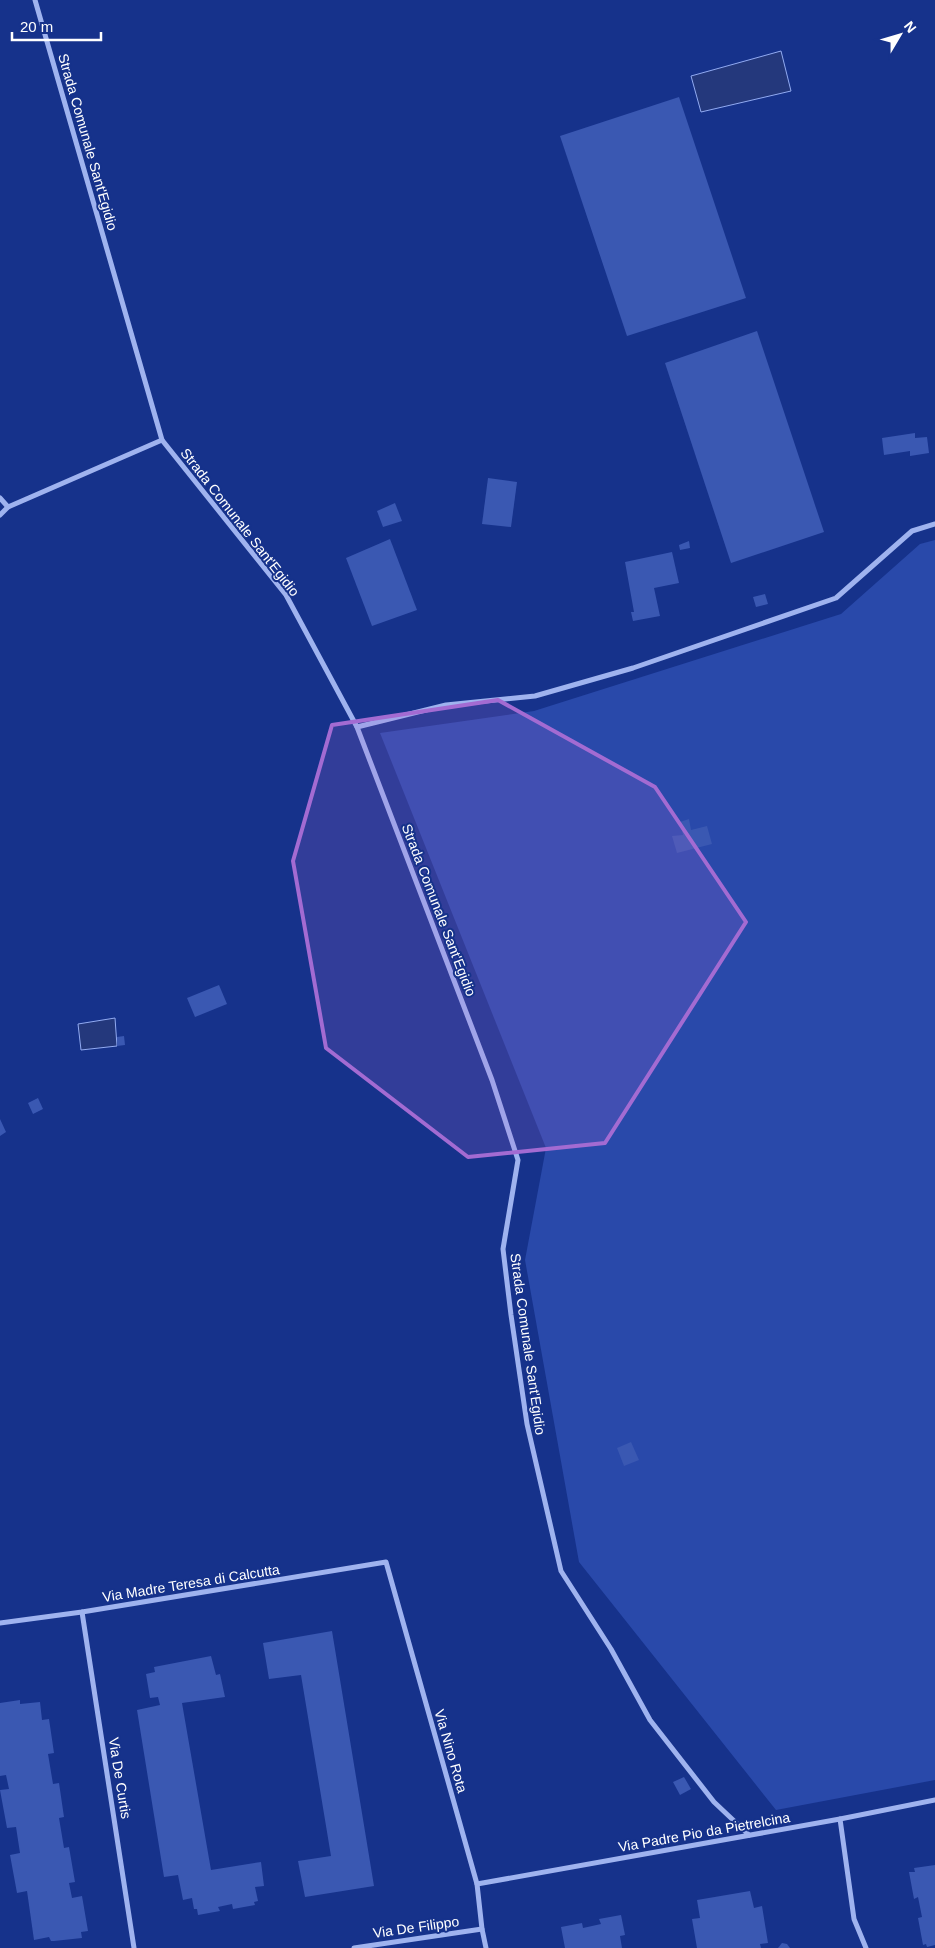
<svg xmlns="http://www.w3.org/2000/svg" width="935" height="1948" viewBox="0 0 935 1948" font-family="Arial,sans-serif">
	<rect width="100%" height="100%" fill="#16328b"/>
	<!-- green -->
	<path fill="#2949aa" d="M935 540V1780L776 1810 579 1562 525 1260 546 1148 380 733 534 711 841 614 920 544Z"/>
	<!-- water -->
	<g fill="#24387c" stroke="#92abf2">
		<path d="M781 51 791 91 701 112 691 76Z"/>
		<path d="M115 1018 117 1046 81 1050 78 1024Z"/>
	</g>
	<!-- building -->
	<g fill="#3a58b2">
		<path d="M679 97 746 298 627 336 560 136Z"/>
		<path d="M757 331 824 532 731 563 665 363Z"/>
		<path d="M915 433V438L927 437 929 453 910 456V451L884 455 882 438Z"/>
		<path d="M488 478 517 482 511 527 482 524Z"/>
		<path d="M395 503 402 521 383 527 377 511Z"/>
		<path d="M390 539 417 610 372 626 346 558Z"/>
		<path d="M689 541 690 548 680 550 679 545Z"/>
		<path d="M672 552 679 583 654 588 660 616 633 621 631 612H634L625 562Z"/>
		<path d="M765 594 768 604 756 607 753 597Z"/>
		<path d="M689 819 691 830 707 826 712 844 677 853 672 836 683 835 680 822Z"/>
		<path d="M219 985 227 1004 195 1017 187 998Z"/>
		<path d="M124 1036 125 1045 117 1046V1037Z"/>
		<path d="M38 1098 43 1109 33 1114 28 1103Z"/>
		<path d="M0 1119 6 1132 0 1136Z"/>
		<path d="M631 1442 639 1460 624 1466 617 1448Z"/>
		<path d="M332 1631 374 1886 305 1897 298 1861 331 1856 301 1675 269 1679 263 1643Z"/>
		<path d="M211 1656 216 1675 220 1674 225 1697 182 1703 211 1870 261 1862 264 1886 255 1887 258 1901 254 1902 255 1905 233 1909 232 1904 218 1907 220 1911 198 1915 197 1909H194L192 1898 183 1900 178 1875 164 1877 137 1710 160 1705 158 1697 150 1698 146 1674 155 1672 154 1667Z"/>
		<path d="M20 1700V1704L40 1702 42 1720 49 1719 54 1753 48 1754 53 1784 59 1783 64 1817 59 1818 64 1848 69 1847 75 1882 69 1883 72 1898 82 1896 88 1931 81 1932 82 1938 54 1941H51L49 1937 34 1940 27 1891 17 1893 10 1855 20 1853 16 1827 7 1828 0 1790 9 1789 6 1775 0 1776V1703Z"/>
		<path d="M684 1777 691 1789 680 1795 673 1782Z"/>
		<path d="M935 1865V1945L927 1947 926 1944 923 1945 918 1918 922 1917 918 1897 914 1899 909 1872H915L914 1868Z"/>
		<path d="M750 1891 754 1908 762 1906 768 1943 760 1944 761 1948H697L692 1919 700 1918 697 1900Z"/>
		<path d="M621 1915 625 1935 620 1936 622 1948H565L561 1927 582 1923 583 1928 601 1924 599 1919Z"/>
		<path d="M782 1943 787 1944 790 1948H778Z"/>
	</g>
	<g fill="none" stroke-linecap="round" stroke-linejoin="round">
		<!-- minor -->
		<g stroke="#9fb3ef" stroke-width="5">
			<path d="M35 0 162 440 286 595 357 727 492 1080 518 1160 503 1249 511 1315 527 1424 561 1571 611 1649 650 1720 714 1802 749 1835"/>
			<path d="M0 498 8 507 162 440"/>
			<path d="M0 515 8 507"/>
			<path d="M357 727 446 705 535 696 633 668 836 598 912 531 935 524"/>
			<path d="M82 1612 134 1948"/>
			<path d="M0 1623 82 1612 386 1562 477 1884 482 1929 486 1948"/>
			<path d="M840 1819 854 1919 866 1948"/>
			<path d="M477 1884 840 1819 935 1800"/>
			<path d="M354 1948 482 1929"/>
		</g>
	</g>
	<!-- marked area -->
	<path fill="#a36bd2" fill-opacity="0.2" stroke="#a36bd2" stroke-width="4" stroke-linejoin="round" d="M498 700 655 787 746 922 605 1143 468 1157 326 1048 293 861 332 725Z"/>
	<g text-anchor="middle" stroke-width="4" stroke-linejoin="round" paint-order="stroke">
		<!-- street labels -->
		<g font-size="14" fill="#fff" stroke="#16328b">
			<text transform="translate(88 142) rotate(74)" y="5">Strada Comunale Sant'Egidio</text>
			<text transform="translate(240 522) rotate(52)" y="5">Strada Comunale Sant'Egidio</text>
			<text transform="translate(439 910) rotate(69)" y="5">Strada Comunale Sant'Egidio</text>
			<text transform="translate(528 1344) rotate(82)" y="5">Strada Comunale Sant'Egidio</text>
			<text transform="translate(191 1583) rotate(-9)" y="5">Via Madre Teresa di Calcutta</text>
			<text transform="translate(451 1751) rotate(74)" y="5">Via Nino Rota</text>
			<text transform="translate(120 1778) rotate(81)" y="5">Via De Curtis</text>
			<text transform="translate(704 1832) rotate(-10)" y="5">Via Padre Pio da Pietrelcina</text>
			<text transform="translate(416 1927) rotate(-8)" y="5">Via De Filippo</text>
		</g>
	</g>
	<!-- north arrow -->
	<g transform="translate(900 35) rotate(52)" stroke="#16328b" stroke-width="4" paint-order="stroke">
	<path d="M0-4L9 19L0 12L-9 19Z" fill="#ffffff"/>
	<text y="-8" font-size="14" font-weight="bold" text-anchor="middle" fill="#ffffff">N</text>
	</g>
	<!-- scale -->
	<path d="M12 32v8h89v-8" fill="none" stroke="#ffffff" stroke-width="2.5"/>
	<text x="20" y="32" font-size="15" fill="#ffffff" stroke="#16328b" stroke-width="4" paint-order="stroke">20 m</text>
</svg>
